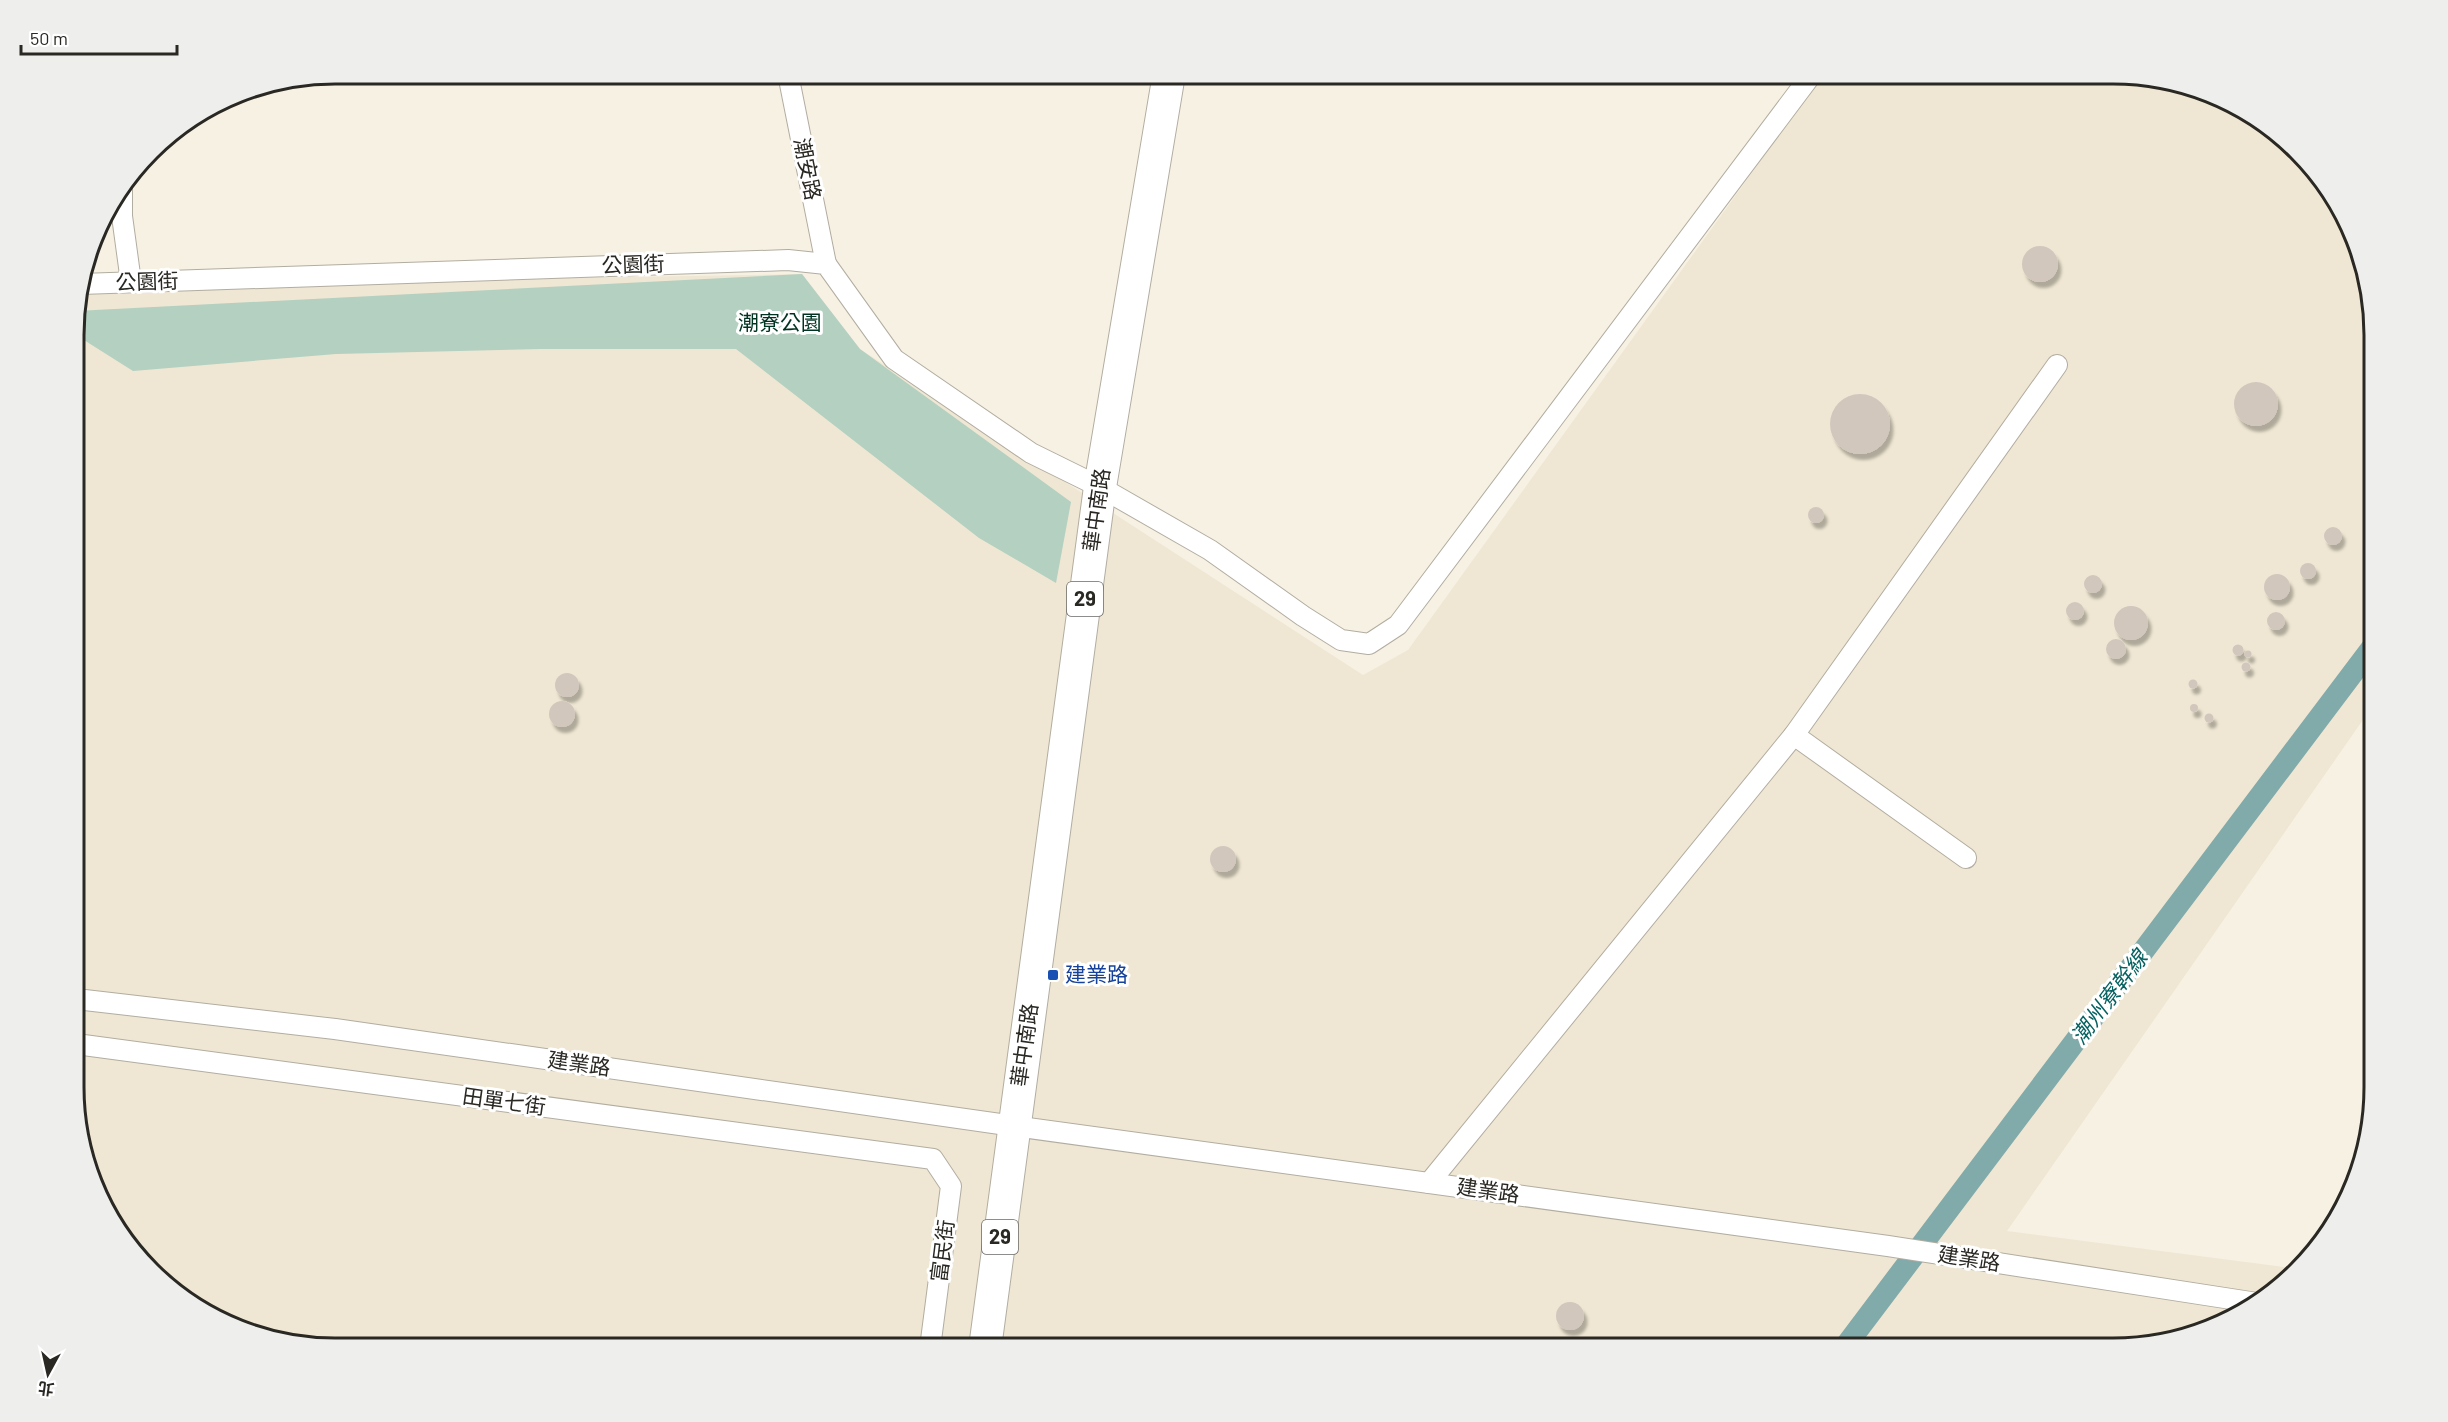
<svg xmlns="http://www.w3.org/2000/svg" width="2448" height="1422" viewBox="0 0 2448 1422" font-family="Barlow,'Noto Sans TC',sans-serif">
	<defs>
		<filter id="shadow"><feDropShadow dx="3.5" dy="6" stdDeviation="1.5" flood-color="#0004"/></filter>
	</defs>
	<rect width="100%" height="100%" fill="#f7f1e4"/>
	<!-- built -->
	<path fill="#efe7d3" d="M1823 74H2114L2181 82 2244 108 2331 190 2361 251 2374 317V704L2007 1231 2300 1269 2244 1313 2130 1348H334L267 1340 204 1314 117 1232 76 1121V301L80 286 802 274 860 349 1363 675 1408 650Z"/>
	<!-- green -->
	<path fill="#b3d0c1" d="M802 274 860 349 1071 502 1056 583 979 538 736 349H541L336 354 133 371 76 335V311Z"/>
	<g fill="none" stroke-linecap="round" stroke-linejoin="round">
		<!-- canal -->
		<path stroke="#81aaaa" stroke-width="22" d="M1844 1348 2374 645"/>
	</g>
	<!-- building -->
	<g fill="#d2c7bd" filter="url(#shadow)">
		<circle cx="2040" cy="264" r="18"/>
		<circle cx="2256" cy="404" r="22"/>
		<circle cx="1860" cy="424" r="30"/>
		<circle cx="1816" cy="515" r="8"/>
		<circle cx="2333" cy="536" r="9"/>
		<circle cx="2308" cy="571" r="8"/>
		<circle cx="2277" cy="587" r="13"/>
		<circle cx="2093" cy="584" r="9"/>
		<circle cx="2075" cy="611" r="9"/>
		<circle cx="2131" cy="623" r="17"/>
		<circle cx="2276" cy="621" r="9"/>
		<circle cx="2116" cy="649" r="10"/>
		<circle cx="2238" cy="650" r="5.5"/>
		<circle cx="2248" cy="654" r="3.5"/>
		<circle cx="2246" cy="667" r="4.5"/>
		<circle cx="567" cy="685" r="12"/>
		<circle cx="2193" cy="684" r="4.5"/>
		<circle cx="562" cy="714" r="13"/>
		<circle cx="2194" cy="708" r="4"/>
		<circle cx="2209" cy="718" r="4.5"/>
		<circle cx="1223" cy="859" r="13"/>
		<circle cx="1570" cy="1316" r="14"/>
	</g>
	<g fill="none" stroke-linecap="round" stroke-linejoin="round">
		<defs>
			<path id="service" d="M105 213 122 216"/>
			<g id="minor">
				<path d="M788 74 826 264"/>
				<path d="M122 191V216L131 282"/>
				<path d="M81 284 788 260 826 264 894 359 1031 453 1100 487 1210 550 1303 616 1341 640 1369 644 1398 625 1812 74"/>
				<path d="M1794 735 1966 858"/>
				<path d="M76 999 335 1029 1014 1126 1888 1246 2257 1303"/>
				<path d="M76 1044 933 1159 951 1186 930 1348"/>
				<path d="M1429 1183 1794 735 2057 365"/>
			</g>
			<path id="primary" d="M985 1348 1100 487 1169 74"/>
		</defs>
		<!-- service casing -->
		<use href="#service" stroke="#b2ada1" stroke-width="13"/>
		<!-- minor casing -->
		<use href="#minor" stroke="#b2ada1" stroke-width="22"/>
		<!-- primary casing -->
		<use href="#primary" stroke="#b2ada1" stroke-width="34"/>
		<!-- service -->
		<use href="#service" stroke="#fff" stroke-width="10"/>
		<!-- minor -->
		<use href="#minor" stroke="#fff" stroke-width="20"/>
		<!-- primary -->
		<use href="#primary" stroke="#fff" stroke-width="32"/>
	</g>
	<!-- markers -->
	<rect fill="#1a4fb4" stroke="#fff" stroke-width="2" x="1047" y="969" width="12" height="12" rx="3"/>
	<g text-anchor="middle" stroke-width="6" stroke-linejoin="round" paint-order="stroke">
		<!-- shield labels -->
		<g fill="#fff" stroke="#6a6865" stroke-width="1.5">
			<rect x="1067" y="582" width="36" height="34" rx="4.5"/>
			<rect x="982" y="1220" width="36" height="34" rx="4.5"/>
		</g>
		<g font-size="20" font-weight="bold" fill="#2a2823">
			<text x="1085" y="606">29</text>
			<text x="1000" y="1244">29</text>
		</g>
		<!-- street labels -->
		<g font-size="21" fill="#2a2823" stroke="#fff">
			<text transform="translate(807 169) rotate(79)" y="7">潮安路</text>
			<text transform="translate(633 265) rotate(-2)" y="7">公園街</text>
			<text transform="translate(147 282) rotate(-2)" y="7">公園街</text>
			<text transform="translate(1097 510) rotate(-82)" y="7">華中南路</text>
			<text transform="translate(1025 1045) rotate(-82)" y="7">華中南路</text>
			<text transform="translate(579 1064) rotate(8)" y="7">建業路</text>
			<text transform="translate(504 1102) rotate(8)" y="7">田單七街</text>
			<text transform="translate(1488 1191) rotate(8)" y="7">建業路</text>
			<text transform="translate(943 1251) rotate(-83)" y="7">富民街</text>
			<text transform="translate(1969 1259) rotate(9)" y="7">建業路</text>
		</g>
		<!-- park labels -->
		<g font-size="21" fill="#013322" stroke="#fff">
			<text x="780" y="330">潮寮公園</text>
		</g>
		<!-- transit labels -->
		<g font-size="21" fill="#164399" stroke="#fff" text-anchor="start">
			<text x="1065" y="982">建業路</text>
		</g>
		<!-- water labels -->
		<g font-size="22" font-style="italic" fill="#066161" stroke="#fff">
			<text transform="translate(2109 997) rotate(-53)" y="8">潮州寮幹線</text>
		</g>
	</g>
	<!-- crop -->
	<path d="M0 0H2448V1422H0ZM335 84H2113A251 251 0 0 1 2364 335V1087A251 251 0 0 1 2113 1338H335A251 251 0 0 1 84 1087V335A251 251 0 0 1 335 84Z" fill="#eeeeed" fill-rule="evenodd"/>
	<path fill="none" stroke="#2a2823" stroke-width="3" d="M335 84H2113A251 251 0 0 1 2364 335V1087A251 251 0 0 1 2113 1338H335A251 251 0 0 1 84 1087V335A251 251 0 0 1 335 84Z"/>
	<!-- north arrow -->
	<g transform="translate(48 1374) rotate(188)" stroke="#ffffff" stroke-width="4.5" paint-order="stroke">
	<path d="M0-4.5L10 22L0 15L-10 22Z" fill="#2a2823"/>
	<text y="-9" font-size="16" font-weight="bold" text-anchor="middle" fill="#2a2823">北</text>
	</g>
	<!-- scale -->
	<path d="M21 45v9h156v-9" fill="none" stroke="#2a2823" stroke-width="3"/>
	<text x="30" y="45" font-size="18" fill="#2a2823" stroke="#ffffff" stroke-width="4.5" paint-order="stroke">50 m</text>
</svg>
